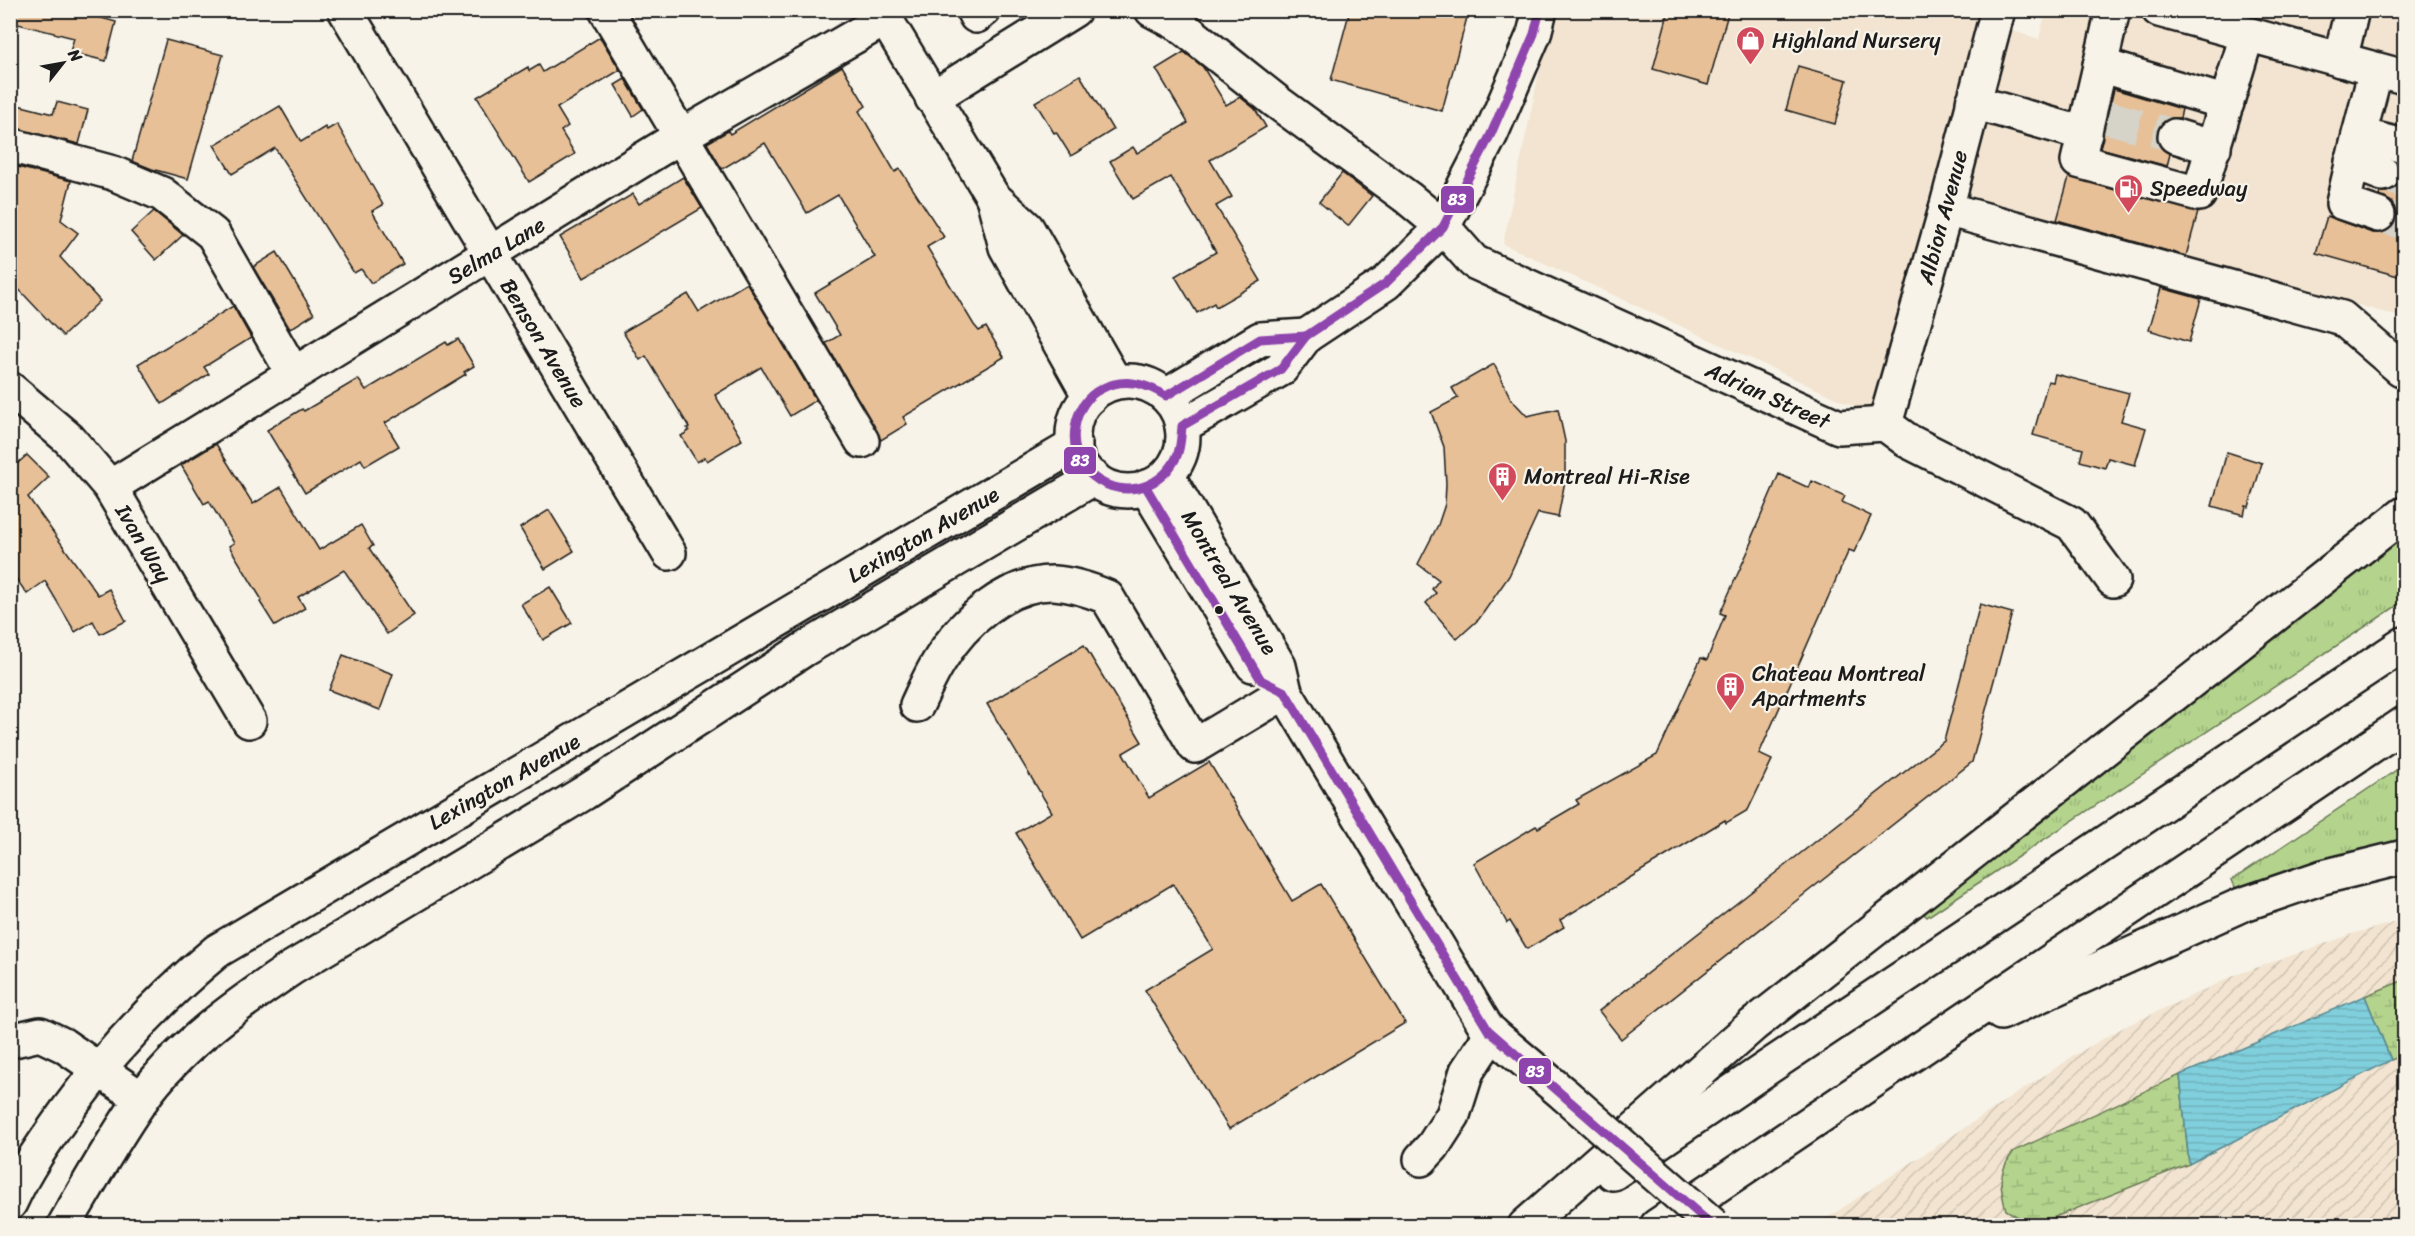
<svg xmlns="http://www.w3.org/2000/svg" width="2415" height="1236" viewBox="0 0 2415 1236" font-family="Sriracha,sans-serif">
	<defs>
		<pattern id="industrial-furrows" width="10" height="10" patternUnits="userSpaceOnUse" patternTransform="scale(1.5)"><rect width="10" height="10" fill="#f2e4d0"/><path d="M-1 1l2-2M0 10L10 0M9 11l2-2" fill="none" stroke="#cfc3b2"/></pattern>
		<pattern id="grass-tufts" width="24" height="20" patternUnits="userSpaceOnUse" patternTransform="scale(1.5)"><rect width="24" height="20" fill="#b4d48d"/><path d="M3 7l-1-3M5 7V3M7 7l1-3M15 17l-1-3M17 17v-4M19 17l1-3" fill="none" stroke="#9ab579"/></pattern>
		<pattern id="wetland-marsh" width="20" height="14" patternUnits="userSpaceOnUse" patternTransform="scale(1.5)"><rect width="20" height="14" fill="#b4d48d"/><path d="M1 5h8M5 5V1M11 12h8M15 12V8" fill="none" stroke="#9ab579"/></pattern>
		<pattern id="water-rules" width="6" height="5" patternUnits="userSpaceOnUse" patternTransform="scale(1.5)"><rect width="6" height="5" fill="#80cfdc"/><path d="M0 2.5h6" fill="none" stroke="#6eb1bc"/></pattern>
	</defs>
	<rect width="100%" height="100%" fill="#f7f3e8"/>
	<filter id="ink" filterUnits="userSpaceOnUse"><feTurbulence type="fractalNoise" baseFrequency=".0167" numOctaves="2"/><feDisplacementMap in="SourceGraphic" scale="12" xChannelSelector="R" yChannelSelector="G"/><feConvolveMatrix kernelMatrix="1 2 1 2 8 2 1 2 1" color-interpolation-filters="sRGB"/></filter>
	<g filter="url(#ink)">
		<!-- built -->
		<path fill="#f2e4d0" d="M1552 11H1948L2039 39 2046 11H2404V318L1932 185 1875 416 1503 244Z"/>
		<!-- industrial -->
		<path fill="url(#industrial-furrows)" d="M2404 920V1225L1815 1226 2080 1052 2124 1027 2238 974 2355 933Z"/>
		<!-- grass -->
		<g fill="url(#grass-tufts)" stroke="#687854" stroke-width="1.5">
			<path d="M2404 527V601L1927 917 1920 910Z"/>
			<path d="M2404 765V839L2317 860 2236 889 2232 880Z"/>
		</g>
		<!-- wetland -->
		<g fill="url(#wetland-marsh)" stroke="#687854" stroke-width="1.5">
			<path d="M2404 980V1055L2391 1060 2365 996Z"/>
			<path d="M2180 1075 2189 1164 2050 1219 2025 1221 2006 1210C1999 1185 1998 1172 2014 1151Z"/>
		</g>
		<!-- water -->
		<path fill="url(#water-rules)" stroke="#58878f" stroke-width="1.5" d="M2365 996 2391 1060 2189 1164 2180 1075Z"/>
		<!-- building -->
		<g fill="#e7c097" stroke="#1c1c1c" stroke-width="1.5">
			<path d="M10 10H73L116 22 106 61 70 52 74 38 10 22Z"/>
			<path d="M1350 10H1469L1442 111 1331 80Z"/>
			<path d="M1669 10H1729L1708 85 1653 69Z"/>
			<path d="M600 37 620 70 557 108 568 126 561 131 575 154 529 182 477 97 528 67 529 71 539 65 543 72Z"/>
			<path d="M166 40 223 55 188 179 152 169 132 161Z"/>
			<path d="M1184 52 1203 67 1226 105 1240 97 1255 109 1266 127 1210 160 1232 197 1216 206 1261 281 1216 307 1214 303 1197 313 1175 276 1216 252 1171 177 1133 199 1110 161 1133 147 1137 153 1188 123 1156 69Z"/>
			<path d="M842 66 866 106 859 111 895 172 900 169 944 237 927 247 974 325 979 331 986 327 1004 357 903 417 907 424 881 440 826 343 840 335 815 293 875 257 838 195 807 213 765 143 722 169 707 143 728 131 730 134Z"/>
			<path d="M1798 66 1847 80 1835 124 1786 110Z"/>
			<path d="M1080 75 1113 130 1071 156 1056 132 1054 133 1035 102Z"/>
			<path d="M625 79 643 109 633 116 615 85Z"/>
			<path d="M2114 89 2182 109 2180 118H2170L2163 122 2157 131V141L2161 148 2170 154 2167 166 2100 148Z"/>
			<path d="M57 102 88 110 79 144 10 127V103L53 114Z"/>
			<path d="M280 106 301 142 325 127 327 130 337 124 383 205 372 211 403 264 371 283 361 269 354 273 275 148 232 174 214 145Z"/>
			<path d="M2398 164H2404V253L2398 276 2316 253 2327 216 2372 233H2382L2391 229 2396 220V211L2392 202 2380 196 2381 192 2394 189 2400 181 2402 172Z"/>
			<path d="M10 165 71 181 61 220 78 233 60 257 100 301 63 336 10 280Z"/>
			<path d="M1342 173 1372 196 1348 226 1319 202Z"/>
			<path d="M683 177 702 208 584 278 560 237 633 194 639 204Z"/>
			<path d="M2069 177 2198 212 2186 256 2057 220Z"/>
			<path d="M154 211 183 235 156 260 131 232Z"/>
			<path d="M277 252 314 314 290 329 253 267Z"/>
			<path d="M747 283 816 400 790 416 761 367 715 395 742 440 707 461 705 457 697 462 681 436 689 431 687 428 689 427 646 356 640 360 623 332 688 294 699 312Z"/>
			<path d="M2161 288 2201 299 2189 342 2149 330Z"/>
			<path d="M233 306 251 338 204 367 209 374 162 404 138 364Z"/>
			<path d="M458 339 474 366 464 372 466 374 385 423 399 446 365 466 361 459 305 493 267 430 302 409 304 411 358 379 366 390 446 342 448 345Z"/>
			<path d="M1494 364 1511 399 1527 416 1558 409 1565 441V481L1558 517 1538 513 1509 576 1479 619 1457 639 1426 603 1436 593 1432 589 1439 580 1418 564 1438 525 1445 504 1446 484 1444 447 1431 412 1458 398 1452 388Z"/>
			<path d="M2055 374 2129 393 2121 421 2146 428 2135 465 2108 458 2105 468 2080 461 2083 449 2033 435 2048 381 2053 382Z"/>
			<path d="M216 444 253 504 281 487 319 550 361 525 373 546 369 548 414 615 387 634 344 570 298 597 305 608 275 626 260 602 262 600 229 546 234 543 209 501 204 504 181 465Z"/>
			<path d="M2227 452 2262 463 2249 507 2246 506 2244 515 2212 506Z"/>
			<path d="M27 455 49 477 28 497 98 595 109 589 126 621 100 634 93 621 75 632 45 581 27 594 10 570V470Z"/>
			<path d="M1779 474 1809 488 1812 481 1845 496 1842 502 1871 516 1854 552 1849 550 1759 754 1772 760 1748 810 1726 823 1725 820 1560 920 1564 927 1527 949 1510 921 1507 923 1474 863 1536 826 1538 828 1579 804 1576 800 1657 755 1701 658 1707 660 1725 615 1720 613 1753 540 1751 539Z"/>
			<path d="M549 510 574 551 545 569 520 528Z"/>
			<path d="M550 587 572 623 543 640 521 604Z"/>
			<path d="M1980 604 2012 613 1972 762 1621 1039 1599 1011 1944 741Z"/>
			<path d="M1084 645 1142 742 1123 753 1149 798 1209 762 1292 901 1321 884 1405 1023 1229 1129 1145 990 1213 949 1173 884 1080 940 1016 833 1052 812 987 704Z"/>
			<path d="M343 655 393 674 380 710 329 690Z"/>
		</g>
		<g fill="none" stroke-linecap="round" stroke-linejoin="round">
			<!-- minor-tunnel -->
			<g stroke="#d6d3c9" stroke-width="33" stroke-dasharray="33 16" stroke-linecap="butt">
				<path d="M2107 117 2175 136"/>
				<path d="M2383 174 2404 182"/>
				<path d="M2378 215 2404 223"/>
			</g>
			<defs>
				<g id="minor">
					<path d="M345 10 669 553"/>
					<path d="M606 10 862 441"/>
					<path d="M880 10 993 197 1027 228 1115 382"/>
					<path d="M973 10 976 16 984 10"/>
					<path d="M1152 10 1180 25 1277 102 1408 198 1443 227 1474 262 1839 427 1885 424 1908 441 2072 524 2113 580"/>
					<path d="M2113 10 2078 161 2199 194 2247 35"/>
					<path d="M2340 60 2352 10"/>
					<path d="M2100 65 2227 103"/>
					<path d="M2376 70 2359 135 2404 146"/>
					<path d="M932 98 1074 10"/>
					<path d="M1973 102 2085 134"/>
					<path d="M2359 135 2343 203 2378 215"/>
					<path d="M2175 136 2214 148"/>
					<path d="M10 145 113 173 162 194 213 234 293 373"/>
					<path d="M2352 162 2383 174"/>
					<path d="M993 197 1006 247 1090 397"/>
					<path d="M1946 209 2342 318 2401 369"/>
					<circle cx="1128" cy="436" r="55"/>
					<path d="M10 389 69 439 110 487 249 721"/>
					<path d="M1166 396 1260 339 1306 336"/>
					<path d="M1885 424 1946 209 1998 10"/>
					<path d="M1182 426 1281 369 1306 336 1386 283 1443 227 1491 134 1534 34 1540 10"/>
					<path d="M1167 475 1279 666 1285 692 1488 1030 1565 1095"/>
					<path d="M110 487 681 136 885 19"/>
					<path d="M1146 487 1253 665"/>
					<path d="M917 705C924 690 931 674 940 660 962 623 1007 582 1054 583 1072 584 1090 590 1107 597L1195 746 1285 692"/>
					<path d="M10 1041 40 1034 63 1045 142 1099"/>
					<path d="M1421 1159 1433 1146 1453 1115 1467 1071 1492 1033"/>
					<path d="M10 1203C24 1171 46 1140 66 1112 110 1052 159 999 217 951L1075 445"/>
					<path d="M64 1226C89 1183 113 1140 141 1100 180 1045 237 1005 292 968L584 793 803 650 1094 478"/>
				</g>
				<path id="major" d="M2159 10 2404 77"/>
				<g id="highway">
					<path d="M2001 1013 2241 905 2323 877 2404 857"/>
					<path d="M1613 1173 1770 1066 2404 644"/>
					<path d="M1525 1226 1753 1025 2404 514"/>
					<path d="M1657 1226 2404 724"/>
				</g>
			</defs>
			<!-- minor casing -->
			<use href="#minor" stroke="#1c1c1c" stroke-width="38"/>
			<!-- major casing -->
			<use href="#major" stroke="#1c1c1c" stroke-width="38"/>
			<!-- highway casing -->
			<use href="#highway" stroke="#1c1c1c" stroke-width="38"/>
			<!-- minor -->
			<use href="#minor" stroke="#f7f3e8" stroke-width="33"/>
			<!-- major -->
			<use href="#major" stroke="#f7f3e8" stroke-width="33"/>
			<!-- highway -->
			<use href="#highway" stroke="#f7f3e8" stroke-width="33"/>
			<defs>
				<path id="minor-bridge" d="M1565 1095 1714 1226"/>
			</defs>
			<!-- minor-bridge casing -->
			<use href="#minor-bridge" stroke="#1c1c1c" stroke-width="38" stroke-linecap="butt"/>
			<!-- minor-bridge -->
			<use href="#minor-bridge" stroke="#f7f3e8" stroke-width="33"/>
			<defs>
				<g id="bus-1">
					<path d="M1306 336 1281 369 1182 426C1181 436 1181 449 1176 458 1159 492 1116 500 1088 472 1065 450 1072 403 1101 389 1124 377 1145 383 1166 396L1260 339Z"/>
					<path d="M1306 336 1386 283 1443 227 1491 134 1534 34 1540 10"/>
					<path d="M1146 487 1261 680 1285 692 1488 1030 1713 1226"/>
				</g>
			</defs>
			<!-- bus-1 casing -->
			<use href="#bus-1" stroke="#f7f3e8" stroke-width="14"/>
			<!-- bus-1 -->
			<use href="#bus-1" stroke="#8e44ad" stroke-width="9"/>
		</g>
	</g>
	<!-- icons -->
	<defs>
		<symbol id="shop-pin" viewBox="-11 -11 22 30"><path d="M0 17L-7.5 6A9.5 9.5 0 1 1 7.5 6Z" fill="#d1495b" stroke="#f7f3e8"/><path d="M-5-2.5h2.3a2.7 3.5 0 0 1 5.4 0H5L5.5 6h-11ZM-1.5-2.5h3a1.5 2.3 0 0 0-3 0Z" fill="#fff"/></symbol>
		<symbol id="fuel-pin" viewBox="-11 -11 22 30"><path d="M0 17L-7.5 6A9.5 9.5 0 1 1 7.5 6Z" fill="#d1495b" stroke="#f7f3e8"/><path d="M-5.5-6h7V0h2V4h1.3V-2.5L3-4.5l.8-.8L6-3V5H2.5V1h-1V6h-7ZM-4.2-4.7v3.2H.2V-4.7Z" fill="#fff"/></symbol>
		<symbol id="building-pin" viewBox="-11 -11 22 30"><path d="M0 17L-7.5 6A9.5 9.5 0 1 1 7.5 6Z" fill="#d1495b" stroke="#f7f3e8"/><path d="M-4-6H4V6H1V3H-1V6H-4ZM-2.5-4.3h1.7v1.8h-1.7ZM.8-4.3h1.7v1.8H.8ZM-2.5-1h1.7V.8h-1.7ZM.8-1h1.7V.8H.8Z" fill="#fff"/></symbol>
	</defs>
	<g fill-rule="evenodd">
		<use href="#shop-pin" x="1734" y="24" width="33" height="45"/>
		<use href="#fuel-pin" x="2112" y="172" width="33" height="45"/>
		<use href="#building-pin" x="1486" y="460" width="33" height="45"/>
		<use href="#building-pin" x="1714" y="670" width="33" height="45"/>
	</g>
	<!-- markers -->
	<circle fill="#1c1c1c" stroke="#f7f3e8" stroke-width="2" cx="1219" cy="610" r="5"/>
	<g text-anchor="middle" stroke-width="4.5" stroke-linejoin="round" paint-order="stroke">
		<!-- poi labels -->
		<g font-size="22" fill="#1c1c1c" stroke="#f7f3e8" text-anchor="start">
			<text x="1772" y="48">Highland Nursery</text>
			<text x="2150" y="196">Speedway</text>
			<text x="1524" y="484">Montreal Hi-Rise</text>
			<text x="1752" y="681">Chateau Montreal<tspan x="1752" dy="25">Apartments</tspan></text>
		</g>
		<!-- street labels -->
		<g font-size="22" fill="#1c1c1c" stroke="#f7f3e8">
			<text transform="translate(1942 217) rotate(-75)" y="8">Albion Avenue</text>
			<text transform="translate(496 250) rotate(-31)" y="8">Selma Lane</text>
			<text transform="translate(544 343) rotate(59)" y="8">Benson Avenue</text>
			<text transform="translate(1768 395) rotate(24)" y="8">Adrian Street</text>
			<text transform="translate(923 534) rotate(-30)" y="8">Lexington Avenue</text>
			<text transform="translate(144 543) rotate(59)" y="8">Ivan Way</text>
			<text transform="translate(1230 582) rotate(59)" y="8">Montreal Avenue</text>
			<text transform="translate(504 781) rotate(-30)" y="8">Lexington Avenue</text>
		</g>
	</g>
	<g stroke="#f7f3e8" stroke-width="2">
		<rect x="1440" y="185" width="35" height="29" rx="6" fill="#8e44ad"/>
		<rect x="1063" y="446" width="34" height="29" rx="6" fill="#8e44ad"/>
		<rect x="1518" y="1057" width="34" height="28" rx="6" fill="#8e44ad"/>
	</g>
	<g font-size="16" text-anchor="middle" font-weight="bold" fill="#fff">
		<text x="1457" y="205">83</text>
		<text x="1080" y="466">83</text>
		<text x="1535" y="1077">83</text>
	</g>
	<!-- margin -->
	<rect width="2415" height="1236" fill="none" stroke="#f7f3e8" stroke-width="36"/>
	<rect x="18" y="18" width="2379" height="1200" fill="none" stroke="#1c1c1c" stroke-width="2" filter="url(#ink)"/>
	<!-- north arrow -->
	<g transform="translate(63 63) rotate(59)" stroke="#f7f3e8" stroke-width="4.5" paint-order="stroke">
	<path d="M0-4.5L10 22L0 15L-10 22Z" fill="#1c1c1c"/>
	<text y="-9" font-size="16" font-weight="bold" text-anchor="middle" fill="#1c1c1c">N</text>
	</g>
</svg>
